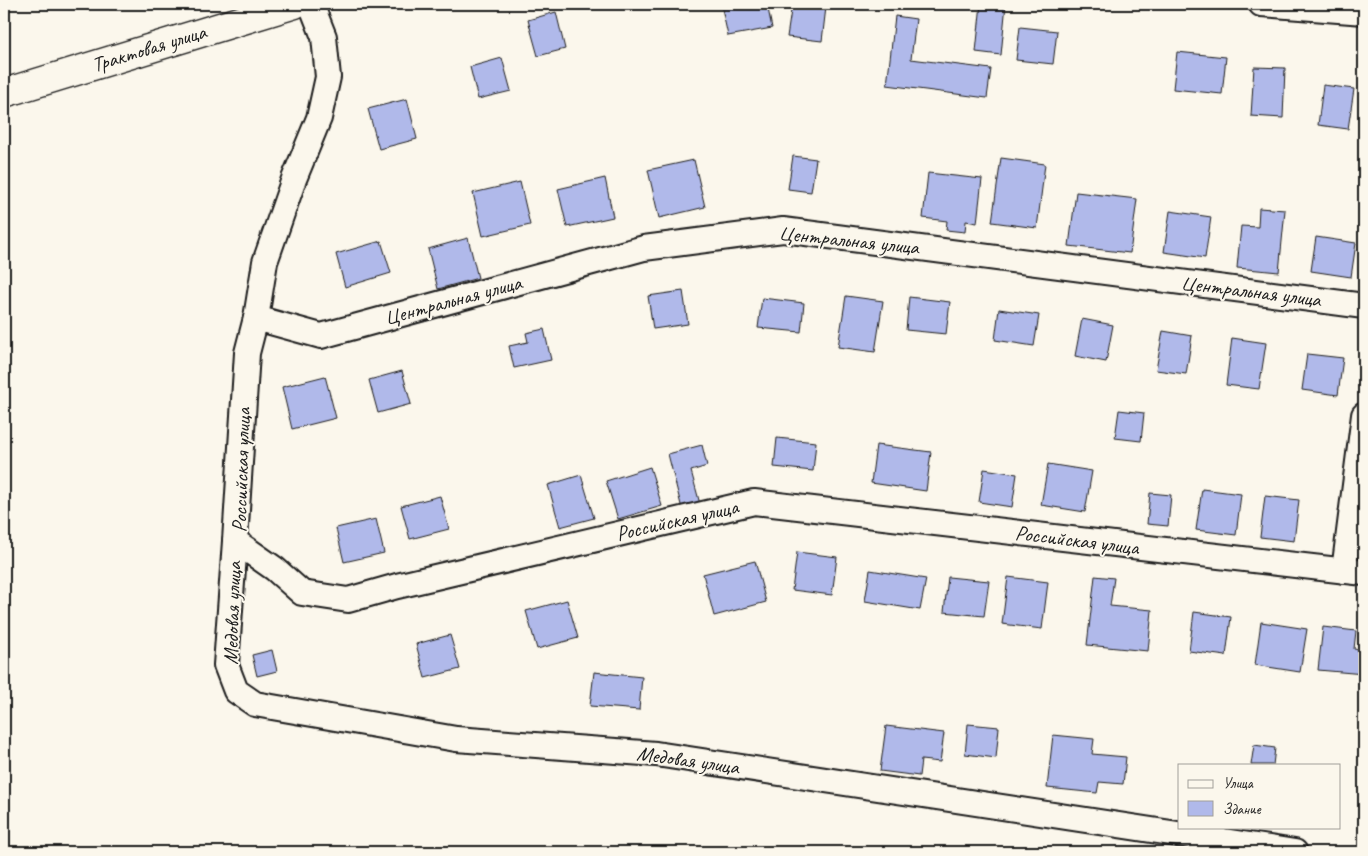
<svg xmlns="http://www.w3.org/2000/svg" width="1368" height="856" viewBox="0 0 1368 856" font-family="Caveat,sans-serif">
	<rect width="100%" height="100%" fill="#fbf7ec"/>
	<filter id="ink" filterUnits="userSpaceOnUse"><feTurbulence type="fractalNoise" baseFrequency=".02" numOctaves="2"/><feDisplacementMap in="SourceGraphic" scale="10" xChannelSelector="R" yChannelSelector="G"/><feConvolveMatrix kernelMatrix="1 2 1 2 8 2 1 2 1" color-interpolation-filters="sRGB"/></filter>
	<g filter="url(#ink)">
		<!-- building -->
		<g fill="#b0b9ea" stroke="#1c1c1c">
			<path d="M721 4H767L772 28 728 36Z"/>
			<path d="M792 4 826 7 822 41 787 37Z"/>
			<path d="M981 4H1006L1001 55 976 52Z"/>
			<path d="M556 12 565 49 538 56 528 20Z"/>
			<path d="M895 16 916 19 911 59 991 69 987 98 887 85Z"/>
			<path d="M1020 27 1057 31 1053 64 1016 60Z"/>
			<path d="M1177 52 1226 57 1222 94 1173 89Z"/>
			<path d="M502 58 511 91 478 99 470 67Z"/>
			<path d="M1254 67 1285 68 1283 118 1251 116Z"/>
			<path d="M1323 85 1354 89 1348 129 1318 125Z"/>
			<path d="M407 99 417 139 379 149 368 109Z"/>
			<path d="M793 156 816 159 811 192 788 189Z"/>
			<path d="M1001 158 1045 164 1037 228 992 222Z"/>
			<path d="M694 160 705 207 659 218 648 170Z"/>
			<path d="M928 173 982 179 977 223 966 221 965 232 946 230 947 221 923 218Z"/>
			<path d="M605 178 613 217 567 227 558 189Z"/>
			<path d="M520 182 530 225 483 236 473 193Z"/>
			<path d="M1076 192 1137 199 1130 253 1069 246Z"/>
			<path d="M1259 208 1285 210 1279 272 1237 268 1241 226 1258 227Z"/>
			<path d="M1170 211 1211 217 1205 258 1164 252Z"/>
			<path d="M1316 237 1356 243 1351 277 1311 271Z"/>
			<path d="M468 238 478 278 438 289 428 249Z"/>
			<path d="M381 241 391 273 345 287 336 254Z"/>
			<path d="M683 291 688 324 653 329 648 296Z"/>
			<path d="M846 296 883 301 875 352 838 347Z"/>
			<path d="M909 297 950 302 946 334 906 330Z"/>
			<path d="M762 298 804 303 801 332 758 328Z"/>
			<path d="M999 309 1039 315 1034 346 995 340Z"/>
			<path d="M1082 319 1113 325 1106 362 1075 356Z"/>
			<path d="M544 329 551 360 514 368 509 346 528 342 526 333Z"/>
			<path d="M1163 331 1192 336 1186 374 1156 370Z"/>
			<path d="M1232 338 1266 343 1259 389 1226 385Z"/>
			<path d="M1307 354 1343 358 1338 395 1302 390Z"/>
			<path d="M402 371 411 404 378 413 369 380Z"/>
			<path d="M325 376 336 418 292 429 282 387Z"/>
			<path d="M1119 410 1144 413 1141 441 1115 438Z"/>
			<path d="M777 438 816 442 813 471 774 467Z"/>
			<path d="M702 445 707 466 691 471 700 504 682 509 668 454Z"/>
			<path d="M876 445 931 452 926 491 871 483Z"/>
			<path d="M1048 464 1092 471 1085 512 1041 505Z"/>
			<path d="M650 467 662 506 618 519 606 481Z"/>
			<path d="M984 469 1017 474 1012 507 979 502Z"/>
			<path d="M581 475 594 518 560 527 548 485Z"/>
			<path d="M1202 489 1241 494 1236 535 1196 530Z"/>
			<path d="M1150 493 1171 495 1168 526 1147 524Z"/>
			<path d="M440 496 449 529 410 539 401 506Z"/>
			<path d="M1265 496 1299 500 1294 541 1260 537Z"/>
			<path d="M376 519 384 553 344 562 336 528Z"/>
			<path d="M797 552 837 557 832 595 792 590Z"/>
			<path d="M755 561 766 602 714 616 703 574Z"/>
			<path d="M870 570 926 579 920 610 865 601Z"/>
			<path d="M1095 576 1114 578 1110 606 1152 610 1148 651 1087 645Z"/>
			<path d="M948 577 989 581 984 616 944 612Z"/>
			<path d="M1008 577 1048 582 1042 629 1002 624Z"/>
			<path d="M567 600 578 638 537 649 526 611Z"/>
			<path d="M1194 612 1231 617 1226 656 1189 651Z"/>
			<path d="M1261 622 1307 629 1300 672 1255 665Z"/>
			<path d="M1323 627 1356 631 1354 649 1364 651V674L1318 670Z"/>
			<path d="M450 635 460 669 425 678 416 644Z"/>
			<path d="M272 650 277 671 257 676 252 655Z"/>
			<path d="M594 672 642 677 639 710 590 706Z"/>
			<path d="M968 724 999 727 996 758 965 754Z"/>
			<path d="M886 726 944 733 940 762 921 760 919 776 880 771Z"/>
			<path d="M1053 735 1094 739 1092 754 1126 757 1123 784 1099 782 1097 793 1047 788Z"/>
			<path d="M1254 745 1275 748 1273 765H1251Z"/>
		</g>
		<g fill="none" stroke-linecap="round" stroke-linejoin="round">
			<defs>
				<g id="street">
					<path d="M311 4 324 37 328 77 319 118 294 179 265 262 256 318 247 353 235 541 275 569 302 593 348 600 397 586 754 502 1364 573"/>
					<path d="M1261 4 1364 12"/>
					<path d="M256 318 321 336 644 248 783 230 1364 306"/>
					<path d="M235 541 226 665 236 691 255 704 456 739 656 754 1295 852"/>
					<path d="M1344 571 1364 415"/>
				</g>
				<path id="secondary" d="M4 93 295 4"/>
			</defs>
			<!-- street casing -->
			<use href="#street" stroke="#1c1c1c" stroke-width="28"/>
			<!-- secondary casing -->
			<use href="#secondary" stroke="#1c1c1c" stroke-width="31"/>
			<!-- street -->
			<use href="#street" stroke="#fbf7ec" stroke-width="24"/>
			<!-- secondary -->
			<use href="#secondary" stroke="#fbf7ec" stroke-width="28"/>
		</g>
	</g>
	<g text-anchor="middle" stroke-width="4" stroke-linejoin="round" paint-order="stroke">
		<!-- street labels -->
		<g font-size="21" fill="#1c1c1c" stroke="#fbf7ec">
			<text transform="translate(149 48) rotate(-17)" y="7">Трактовая улица</text>
			<text transform="translate(849 240) rotate(6)" y="7">Центральная улица</text>
			<text transform="translate(1251 291) rotate(7)" y="7">Центральная улица</text>
			<text transform="translate(453 300) rotate(-15)" y="7">Центральная улица</text>
			<text transform="translate(241 470) rotate(-88)" y="7">Российская улица</text>
			<text transform="translate(677 520) rotate(-13)" y="7">Российская улица</text>
			<text transform="translate(1077 540) rotate(7)" y="7">Российская улица</text>
			<text transform="translate(232 613) rotate(-88)" y="7">Медовая улица</text>
			<text transform="translate(688 760) rotate(8)" y="7">Медовая улица</text>
		</g>
	</g>
	<!-- margin -->
	<rect width="1368" height="856" fill="none" stroke="#fbf7ec" stroke-width="20"/>
	<rect x="10" y="10" width="1348" height="836" fill="none" stroke="#1c1c1c" stroke-width="2" filter="url(#ink)"/>
	<!-- legend -->
	<rect x="1178" y="764" width="162" height="65" fill="#fbf7ec" stroke="#a29f99"/>
	<rect x="1188" y="780" width="25" height="8" fill="#fbf7ec" stroke="#a29f99"/>
	<text x="1223" y="788" font-size="15" fill="#1c1c1c">Улица</text>
	<rect x="1188" y="801" width="25" height="15" fill="#b0b9ea" stroke="#a29f99"/>
	<text x="1223" y="814" font-size="15" fill="#1c1c1c">Здание</text>
</svg>
